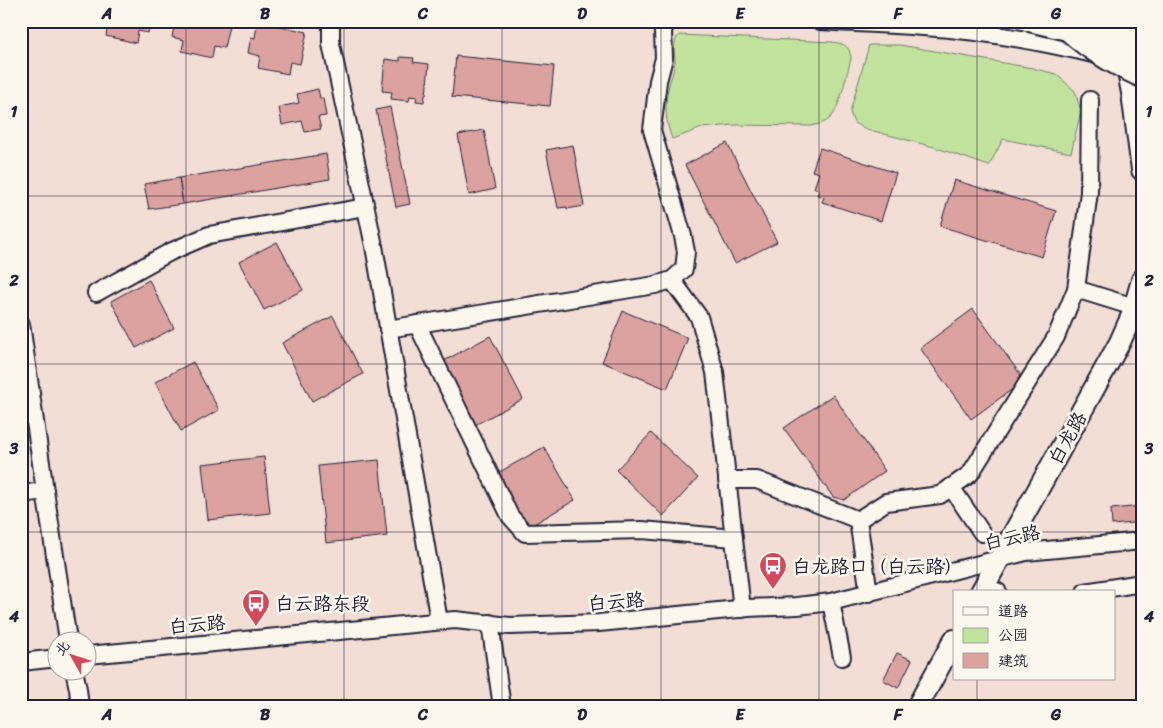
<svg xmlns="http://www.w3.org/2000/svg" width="1163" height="728" viewBox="0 0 1163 728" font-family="Sriracha,'LXGW WenKai TC',sans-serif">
	<rect width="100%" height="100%" fill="#f2ded5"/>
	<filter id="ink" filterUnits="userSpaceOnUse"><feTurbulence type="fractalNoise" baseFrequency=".02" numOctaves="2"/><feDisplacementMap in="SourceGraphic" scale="10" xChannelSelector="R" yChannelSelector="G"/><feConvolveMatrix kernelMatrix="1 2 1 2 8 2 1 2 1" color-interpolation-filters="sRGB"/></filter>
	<g filter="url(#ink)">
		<!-- green -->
		<g fill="#c1e39d" stroke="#72826c">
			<path d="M679 35 832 42C844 44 850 45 851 59 847 73 840 107 832 116 827 123 819 124 811 126L733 125 702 128 672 139C666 122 664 107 668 89 670 80 674 71 675 62 675 52 672 43 679 35Z"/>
			<path d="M869 45H900L1032 68 1056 74 1075 91 1081 111 1071 153 1003 139 989 166 934 147 866 129 854 123 850 112Z"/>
		</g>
		<!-- building -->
		<g fill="#dca29f" stroke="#22223b">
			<path d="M96 21H151L148 33 138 31 136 43 106 36 108 24Z"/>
			<path d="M175 21H230L224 48 214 46 212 58 182 51 184 40 172 37Z"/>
			<path d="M262 22 307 32 300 64 290 62 288 74 258 68 260 56 248 53 251 37 255 38 257 24 262 25Z"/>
			<path d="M456 56 554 66 550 106 452 97Z"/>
			<path d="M400 57 414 58 413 62 429 64 426 95H425L424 102 416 101 417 97 410 96 409 101 391 99 392 92 382 91 385 59 400 61Z"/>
			<path d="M318 89 320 98H323L326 116 318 117 321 129 305 132 302 121 282 125 279 107 299 103 297 94Z"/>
			<path d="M390 107 410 204 396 207 376 110Z"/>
			<path d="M484 130 495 189 469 195 458 135Z"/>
			<path d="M727 143 777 242 735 263 685 165Z"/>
			<path d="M573 145 584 206 567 209V207L558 208 546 150Z"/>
			<path d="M820 148 896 173 881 221 822 202 824 197 817 195 819 190 814 188 819 173 812 171Z"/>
			<path d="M326 154 330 179 183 204 179 178Z"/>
			<path d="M179 178 183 204 149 209 144 184Z"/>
			<path d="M954 180 1056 211 1042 257 940 226Z"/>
			<path d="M277 242 303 290 264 310 239 262Z"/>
			<path d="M149 280 174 328 136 348 111 301Z"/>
			<path d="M973 309 1020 374 1018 385 971 419 920 348Z"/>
			<path d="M623 311 688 338 667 389 602 362Z"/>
			<path d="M333 316 363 374 312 401 282 343Z"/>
			<path d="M490 336 523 399 475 425 442 362Z"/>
			<path d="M193 362 219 410 181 431 155 382Z"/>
			<path d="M833 395 885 471 844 500 833 497 784 428Z"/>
			<path d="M651 433 698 478 663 516 616 470Z"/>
			<path d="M544 447 575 500 527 528 496 474Z"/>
			<path d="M264 457 270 513 208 520 202 464Z"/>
			<path d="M379 460 387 536 326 543 318 466Z"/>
			<path d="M1142 506V522L1112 525 1111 509Z"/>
			<path d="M897 653 912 660 898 688 883 680Z"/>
		</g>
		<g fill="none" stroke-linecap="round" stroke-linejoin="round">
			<defs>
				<g id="minor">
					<path d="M331 21V44L374 246 439 621"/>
					<path d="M820 21C866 24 912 25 958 30 1005 35 1051 44 1097 55"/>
					<path d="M672 280 699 317 715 372 742 609"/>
					<path d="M1076 289 1134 307"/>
					<path d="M96 293 170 252 209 235 365 207"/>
					<path d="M21 324 45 491 68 640"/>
					<path d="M417 324 510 516 525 533 642 530 734 538"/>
					<path d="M388 329 655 285 672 280 684 269 686 252 683 236 652 130 658 81 664 58 663 32 666 21"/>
					<path d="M727 480H757L858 520 886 502 940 495 970 474 1056 337 1076 289 1089 192 1090 100"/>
					<path d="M951 487 982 533"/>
					<path d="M21 494 45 491"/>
					<path d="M858 520 869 593"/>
					<path d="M996 591 998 592"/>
					<path d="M1085 592 1142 583"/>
					<path d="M831 602 842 657"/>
					<path d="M490 623 502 707"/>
					<path d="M88 655 455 620 510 626 599 623 748 608 797 606 831 602 1026 552 1142 541"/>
					<path d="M21 662 58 658"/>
					<path d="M74 670 78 689 80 707"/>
				</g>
				<g id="major">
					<path d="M1125 55 1132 93 1142 170"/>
					<path d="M981 592 1120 342 1132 315 1142 280"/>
					<path d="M917 707 954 640"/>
				</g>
			</defs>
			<!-- minor casing -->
			<use href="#minor" stroke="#22223b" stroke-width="20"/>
			<!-- major casing -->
			<use href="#major" stroke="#22223b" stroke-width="24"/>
			<!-- minor -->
			<use href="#minor" stroke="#fbf7ec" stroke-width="16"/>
			<!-- major -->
			<use href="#major" stroke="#fbf7ec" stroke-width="20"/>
			<defs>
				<path id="major-bridge" d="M1029 21 1085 34 1142 51"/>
				<g id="highway-bridge">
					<path d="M1062 21C1080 43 1115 63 1142 75"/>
					<path d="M1101 21 1142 33"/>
				</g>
			</defs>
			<!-- major-bridge casing -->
			<use href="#major-bridge" stroke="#22223b" stroke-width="24" stroke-linecap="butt"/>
			<!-- highway-bridge casing -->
			<use href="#highway-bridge" stroke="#22223b" stroke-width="28" stroke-linecap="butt"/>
			<!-- major-bridge -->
			<use href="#major-bridge" stroke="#fbf7ec" stroke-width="20"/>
			<!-- highway-bridge -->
			<use href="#highway-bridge" stroke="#fbf7ec" stroke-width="24"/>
		</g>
	</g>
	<!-- grid -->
	<path fill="none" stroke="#22223b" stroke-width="1" stroke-opacity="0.55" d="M186 21V707M344 21V707M502 21V707M661 21V707M819 21V707M977 21V592M21 196H1142M21 364H1142M21 532H1142M977 679V707"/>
	<!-- icons -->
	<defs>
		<symbol id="bus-pin" viewBox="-11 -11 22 30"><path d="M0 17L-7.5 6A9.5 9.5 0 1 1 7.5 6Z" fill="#d1495b" stroke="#fbf7ec"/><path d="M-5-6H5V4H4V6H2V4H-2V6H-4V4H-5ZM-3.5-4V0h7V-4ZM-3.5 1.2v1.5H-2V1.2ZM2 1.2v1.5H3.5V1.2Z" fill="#fff"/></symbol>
	</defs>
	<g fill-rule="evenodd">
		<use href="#bus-pin" x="757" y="550" width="32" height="43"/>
		<use href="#bus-pin" x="240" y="587" width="32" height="43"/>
	</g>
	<g text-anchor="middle" stroke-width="5" stroke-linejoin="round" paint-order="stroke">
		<!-- street labels -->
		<g font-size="19" fill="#22223b" stroke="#fbf7ec">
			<text transform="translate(1067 438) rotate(-61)" y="7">白龙路</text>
			<text transform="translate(1012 537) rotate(-12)" y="7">白云路</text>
			<text transform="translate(616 601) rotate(-5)" y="7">白云路</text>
			<text transform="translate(197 624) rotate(-5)" y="7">白云路</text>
		</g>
		<!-- poi labels -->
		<g font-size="19" fill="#22223b" stroke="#fbf7ec" text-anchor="start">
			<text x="792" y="573">白龙路口（白云路）</text>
			<text x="275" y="610">白云路东段</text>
		</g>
	</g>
	<!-- margin -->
	<rect width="1163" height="728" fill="none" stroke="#fbf7ec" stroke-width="55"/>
	<!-- legend -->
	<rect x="953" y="590" width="162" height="90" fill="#fbf7ec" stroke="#a4a2a5"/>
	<rect x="963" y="607" width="25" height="8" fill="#fbf7ec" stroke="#a4a2a5"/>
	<text x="998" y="616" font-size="15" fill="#22223b">道路</text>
	<rect x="963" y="628" width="25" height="15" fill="#c1e39d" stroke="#a4a2a5"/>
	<text x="998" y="640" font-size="15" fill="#22223b">公园</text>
	<rect x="963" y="653" width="25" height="15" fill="#dca29f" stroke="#a4a2a5"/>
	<text x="998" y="666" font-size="15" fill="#22223b">建筑</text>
	<!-- north arrow -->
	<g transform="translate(72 656) rotate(309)"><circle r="24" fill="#fbf7ec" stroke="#a4a2a5"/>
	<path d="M0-4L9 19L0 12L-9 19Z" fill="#d1495b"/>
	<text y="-8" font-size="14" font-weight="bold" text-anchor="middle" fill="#22223b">北</text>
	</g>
	<rect x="28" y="28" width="1108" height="672" fill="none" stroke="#22223b" stroke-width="2"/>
	<g font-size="16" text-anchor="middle" font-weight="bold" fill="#22223b">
		<text x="107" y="19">A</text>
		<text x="265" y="19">B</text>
		<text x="423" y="19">C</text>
		<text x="582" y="19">D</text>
		<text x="740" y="19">E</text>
		<text x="898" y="19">F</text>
		<text x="1056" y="19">G</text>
		<text x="14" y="117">1</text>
		<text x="1149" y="117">1</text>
		<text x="14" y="286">2</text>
		<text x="1149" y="286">2</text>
		<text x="14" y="454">3</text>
		<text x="1149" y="454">3</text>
		<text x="14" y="622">4</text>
		<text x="1149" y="622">4</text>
		<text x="107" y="720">A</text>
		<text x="265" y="720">B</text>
		<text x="423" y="720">C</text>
		<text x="582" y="720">D</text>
		<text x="740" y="720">E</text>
		<text x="898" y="720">F</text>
		<text x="1056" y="720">G</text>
	</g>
</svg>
